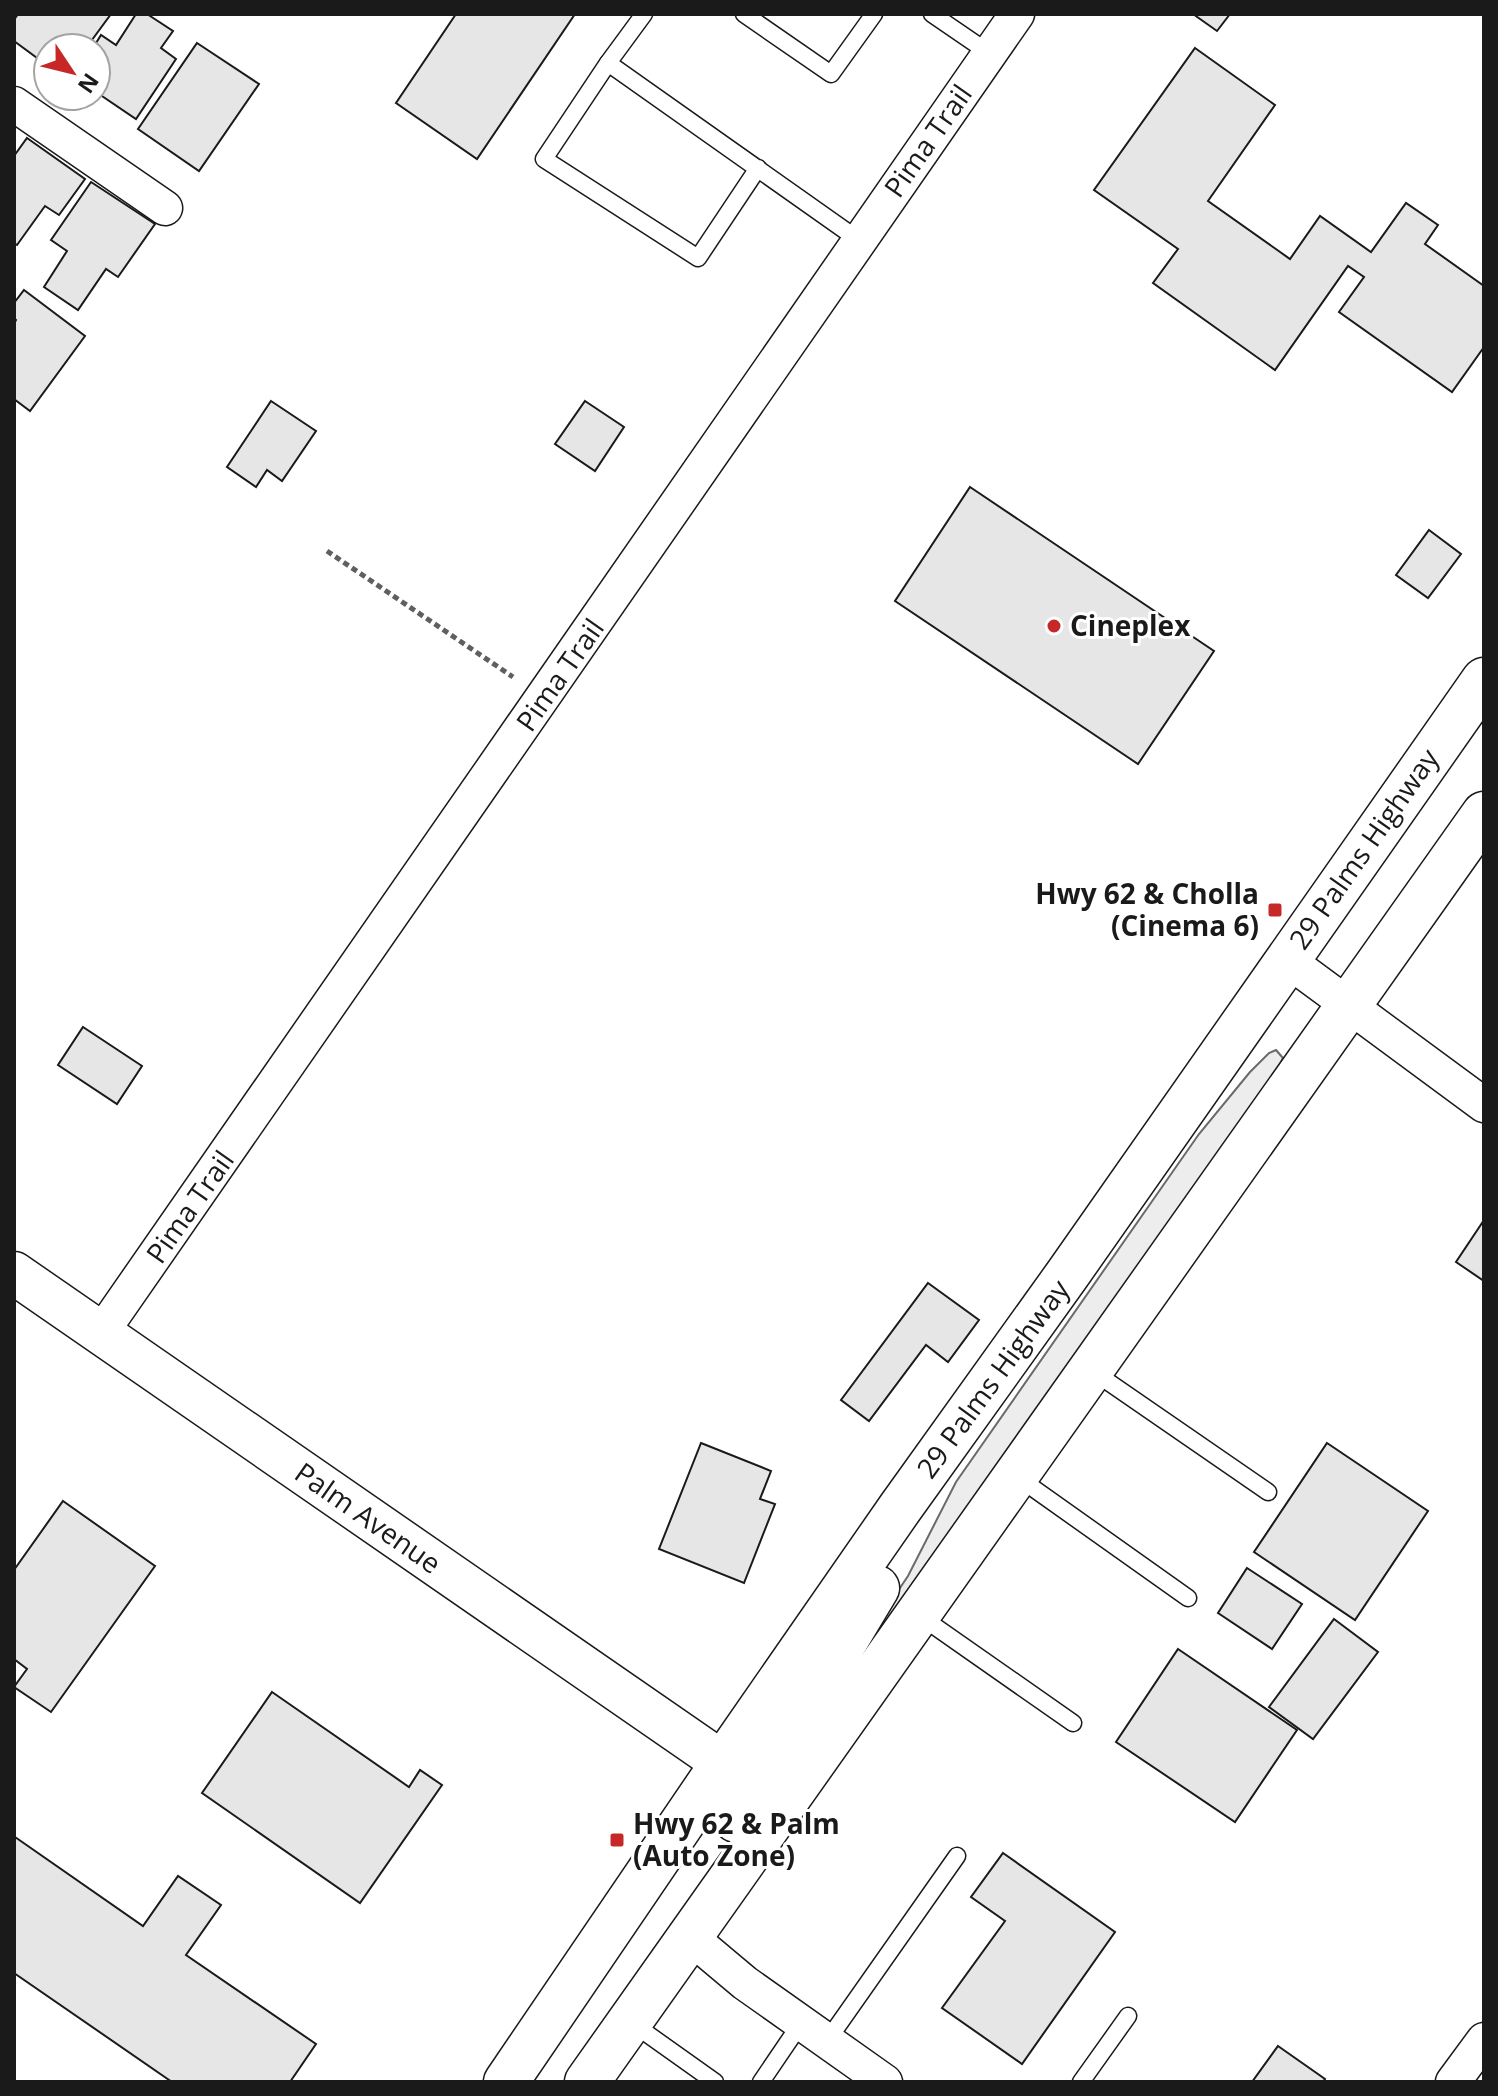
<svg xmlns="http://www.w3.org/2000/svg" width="1498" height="2096" viewBox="0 0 1498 2096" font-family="'Open Sans',sans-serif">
	<rect width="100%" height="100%" fill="#fff"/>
	<!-- built -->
	<path fill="#ededed" stroke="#6a6a6a" stroke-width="2" d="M1276 1050 1283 1058 1277 1070 722 1852 908 1576 956 1482 1199 1134 1250 1072 1269 1053Z"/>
	<!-- building -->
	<g fill="#e6e6e6" stroke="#1a1a1a" stroke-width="2">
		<path d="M18 14H111L86 48H48V66L14 41V20Z"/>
		<path d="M136 14H147L173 31 161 48 176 59 136 119 96 92V48H93L101 35 116 45Z"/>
		<path d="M456 14H575L477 159 396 103Z"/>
		<path d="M1193 14H1230L1217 31Z"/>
		<path d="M197 43 259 84 199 171 138 129Z"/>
		<path d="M1195 48 1275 105 1208 201 1290 259 1320 216 1371 252 1406 203 1438 225 1425 244 1484 286V347L1452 392 1339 312 1364 277 1348 266 1275 370 1153 283 1178 249 1094 190Z"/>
		<path d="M27 138 85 179 59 215 45 206 17 245 14 243V156Z"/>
		<path d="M91 182 155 224 118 277 106 269 78 310 44 287 67 251 51 240Z"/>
		<path d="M24 290 85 336 30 411 14 399V324L16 320 14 318V303Z"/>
		<path d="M271 401 316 431 282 481 267 470 256 487 227 467Z"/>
		<path d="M585 401 624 427 595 471 555 444Z"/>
		<path d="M970 487 1214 651 1138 764 895 601Z"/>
		<path d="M1429 530 1461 554 1428 598 1396 575Z"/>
		<path d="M83 1027 142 1066 117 1104 58 1065Z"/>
		<path d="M1484 1220V1281L1456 1262Z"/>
		<path d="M928 1283 979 1320 948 1362 926 1345 869 1421 841 1400Z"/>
		<path d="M701 1443 771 1471 760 1499 775 1504 744 1583 659 1549Z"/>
		<path d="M1327 1443 1428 1511 1355 1620 1254 1552Z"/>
		<path d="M63 1501 155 1566 51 1712 14 1687 27 1669 14 1659V1570Z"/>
		<path d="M1247 1568 1302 1604 1272 1649 1218 1613Z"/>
		<path d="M1334 1619 1378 1652 1313 1739 1269 1707Z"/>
		<path d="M1178 1649 1297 1730 1235 1822 1116 1742Z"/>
		<path d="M272 1692 409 1787 420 1770 442 1785 360 1903 202 1793Z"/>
		<path d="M15 1837 143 1926 178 1876 221 1905 186 1955 316 2044 290 2082H172L14 1973Z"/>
		<path d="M1003 1853 1115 1932 1022 2064 942 2008 1005 1921 971 1897Z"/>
		<path d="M1278 2046 1325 2079 1323 2082H1252Z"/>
	</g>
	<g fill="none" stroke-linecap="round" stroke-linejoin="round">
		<defs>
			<g id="service">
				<path d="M744 14 831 74 874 14"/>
				<path d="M932 14 989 53"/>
				<path d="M608 63 644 14"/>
				<path d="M758 168 698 258 544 159 608 63 860 241"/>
				<path d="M1091 1370 1268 1492"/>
				<path d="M1016 1476 1188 1598"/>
				<path d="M920 1616 1073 1723"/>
				<path d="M632 2023 715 2082"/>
				<path d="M827 2041 957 1856"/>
				<path d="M761 2082 801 2023"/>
				<path d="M1081 2082 1128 2016"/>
			</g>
			<g id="minor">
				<path d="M14 104 165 208"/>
				<path d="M1286 959 1484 1105"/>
				<path d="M101 1333 1017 14"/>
				<path d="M689 1936 745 1983 885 2082"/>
				<path d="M1453 2082 1484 2040"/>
			</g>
			<path id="tertiary" d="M14 1273 723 1763"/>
			<g id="primary">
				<path d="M736 1820 755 1792 877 1588"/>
				<path d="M506 2082 723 1763 900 1508 1067 1275 1484 680"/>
				<path d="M587 2082 1484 814"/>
			</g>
		</defs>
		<!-- service casing -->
		<use href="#service" stroke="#1a1a1a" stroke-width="19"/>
		<!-- minor casing -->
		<use href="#minor" stroke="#1a1a1a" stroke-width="37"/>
		<!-- tertiary casing -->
		<use href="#tertiary" stroke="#1a1a1a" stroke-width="45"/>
		<!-- primary casing -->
		<use href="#primary" stroke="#1a1a1a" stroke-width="47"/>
		<!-- path -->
		<path stroke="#5f5f5f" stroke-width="5" stroke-dasharray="6 4" stroke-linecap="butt" d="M327 551 513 677"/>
		<!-- service -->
		<use href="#service" stroke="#fff" stroke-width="16"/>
		<!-- minor -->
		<use href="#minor" stroke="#fff" stroke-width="34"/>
		<!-- tertiary -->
		<use href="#tertiary" stroke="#fff" stroke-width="42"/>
		<!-- primary -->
		<use href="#primary" stroke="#fff" stroke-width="44"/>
	</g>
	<!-- markers -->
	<g fill="#c62828" stroke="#fff" stroke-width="3">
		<circle cx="1054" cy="626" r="8"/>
		<rect x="1267" y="902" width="16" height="16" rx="4"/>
		<rect x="609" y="1832" width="16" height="16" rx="4"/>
	</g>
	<g text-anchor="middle" stroke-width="6" stroke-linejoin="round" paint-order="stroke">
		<!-- street labels -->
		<g font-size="28" fill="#1a1a1a" stroke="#fff">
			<text transform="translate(928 141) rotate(-55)" y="10">Pima Trail</text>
			<text transform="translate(560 675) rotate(-55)" y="10">Pima Trail</text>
			<text transform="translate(1364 849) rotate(-55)" y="10">29 Palms Highway</text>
			<text transform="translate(190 1207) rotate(-55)" y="10">Pima Trail</text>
			<text transform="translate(993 1379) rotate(-54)" y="10">29 Palms Highway</text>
			<text transform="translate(368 1518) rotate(35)" y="10">Palm Avenue</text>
		</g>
		<!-- poi labels -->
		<g font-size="28" font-weight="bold" fill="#1a1a1a" stroke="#fff" text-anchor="start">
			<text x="1070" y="636">Cineplex</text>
			<text x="1259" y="904" text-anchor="end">Hwy 62 &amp; Cholla<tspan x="1259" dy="32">(Cinema 6)</tspan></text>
			<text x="633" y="1834">Hwy 62 &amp; Palm<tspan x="633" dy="32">(Auto Zone)</tspan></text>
		</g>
	</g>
	<!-- border -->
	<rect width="1498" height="2096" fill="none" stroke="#1a1a1a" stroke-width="32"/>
	<!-- north arrow -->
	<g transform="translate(72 72) rotate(125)"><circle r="38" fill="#ffffff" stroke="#a3a3a3" stroke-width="2"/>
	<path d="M0-6L14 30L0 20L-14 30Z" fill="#c62828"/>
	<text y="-12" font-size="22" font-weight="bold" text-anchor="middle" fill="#1a1a1a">N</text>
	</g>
</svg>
